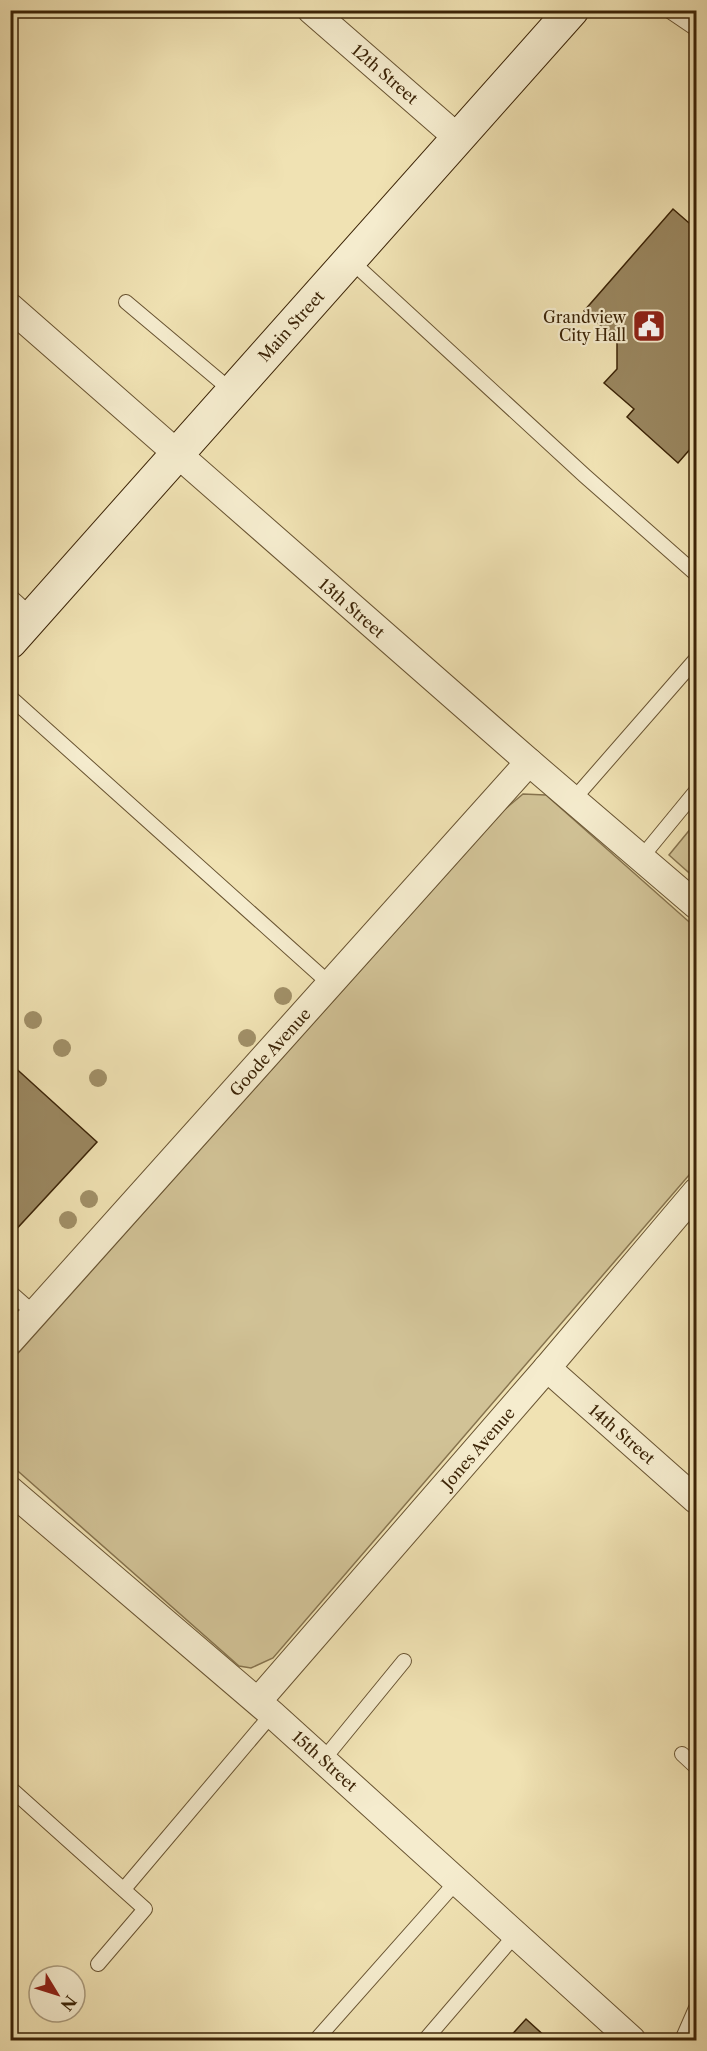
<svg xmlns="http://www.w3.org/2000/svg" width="707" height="2051" viewBox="0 0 707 2051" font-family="'Libre Caslon Text',serif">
	<rect width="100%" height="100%" fill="#f0e2b3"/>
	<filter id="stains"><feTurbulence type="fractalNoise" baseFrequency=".00333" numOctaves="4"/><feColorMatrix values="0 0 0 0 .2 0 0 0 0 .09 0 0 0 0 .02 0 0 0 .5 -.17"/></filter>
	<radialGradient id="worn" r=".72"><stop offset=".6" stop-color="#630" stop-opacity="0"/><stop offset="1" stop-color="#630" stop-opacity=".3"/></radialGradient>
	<!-- green -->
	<g fill="#d1c296" stroke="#86734e" stroke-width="1.5">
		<path d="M523 794 546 795 696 928V1167L273 1658 251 1668 239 1666 11 1465V1361L504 810Z"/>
		<path d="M696 822V879L669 855Z"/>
	</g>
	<!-- building -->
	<g fill="#9a8760" stroke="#3c2407" stroke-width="1.5">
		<path d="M673 209 696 229V446L692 447 678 463 627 417 634 409 604 383 617 369V340L584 311Z"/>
		<path d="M10 1063 97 1142 10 1236Z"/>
		<path d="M526 2019 549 2040H507Z"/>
	</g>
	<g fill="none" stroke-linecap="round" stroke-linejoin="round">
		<defs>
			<g id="lane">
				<path d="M668 10 696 29"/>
				<path d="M350 260 585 476 696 574"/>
				<path d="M126 302 233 392"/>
				<path d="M10 596 33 617"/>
				<path d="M10 697 330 984"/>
				<path d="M573 800 696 659"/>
				<path d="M641 858 696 791"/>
				<path d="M10 1292 35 1314"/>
				<path d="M682 1754 696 1767"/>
				<path d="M323 1760 404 1661"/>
				<path d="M10 1788 145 1909 98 1964"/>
				<path d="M124 1889 272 1714"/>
				<path d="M316 2040 457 1881"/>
				<path d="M425 2040 516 1934"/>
				<path d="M682 2040 696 2008"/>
			</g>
			<g id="street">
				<path d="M311 10 458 138"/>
				<path d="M10 307 529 762 696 905"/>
				<path d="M10 1341 529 762"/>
				<path d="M547 1368 696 1500"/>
				<path d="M10 1490 272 1714 632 2040"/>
				<path d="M258 1701 547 1368 696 1192"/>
			</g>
			<path id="secondary" d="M10 642 572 10"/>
		</defs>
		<!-- lane casing -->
		<use href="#lane" stroke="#695432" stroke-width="16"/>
		<!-- street casing -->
		<use href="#street" stroke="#695432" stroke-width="29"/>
		<!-- secondary casing -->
		<use href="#secondary" stroke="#3c2407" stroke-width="35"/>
		<!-- lane -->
		<use href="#lane" stroke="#f5ecce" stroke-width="14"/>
		<!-- street -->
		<use href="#street" stroke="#f5ecce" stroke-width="27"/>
		<!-- secondary -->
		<use href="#secondary" stroke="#f5ecce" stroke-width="33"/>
	</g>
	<!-- trees -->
	<g fill="#a19068">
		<circle cx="283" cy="996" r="9"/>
		<circle cx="33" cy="1020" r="9"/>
		<circle cx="247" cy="1038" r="9"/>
		<circle cx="62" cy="1048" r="9"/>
		<circle cx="98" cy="1078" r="9"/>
		<circle cx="89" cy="1199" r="9"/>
		<circle cx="68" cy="1220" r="9"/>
	</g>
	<!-- icons -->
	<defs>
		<symbol id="civic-square" viewBox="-11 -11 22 22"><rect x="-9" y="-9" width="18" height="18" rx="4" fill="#8f2418" stroke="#f5ecce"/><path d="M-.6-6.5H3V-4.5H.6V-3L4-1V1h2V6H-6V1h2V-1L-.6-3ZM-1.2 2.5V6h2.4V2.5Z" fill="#fff"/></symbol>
	</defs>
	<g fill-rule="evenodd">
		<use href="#civic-square" x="630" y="307" width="38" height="38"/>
	</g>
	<g text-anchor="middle" stroke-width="4.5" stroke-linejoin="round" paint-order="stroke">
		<!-- street labels -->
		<g font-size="16" fill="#3c2407" stroke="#f5ecce">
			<text transform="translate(385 74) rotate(41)" y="6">12th Street</text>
			<text transform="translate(291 326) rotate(-48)" y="6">Main Street</text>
			<text transform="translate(352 608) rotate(41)" y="6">13th Street</text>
			<text transform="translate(270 1052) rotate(-48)" y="6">Goode Avenue</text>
			<text transform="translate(622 1434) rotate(41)" y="6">14th Street</text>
			<text transform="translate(478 1448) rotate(-49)" y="6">Jones Avenue</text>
			<text transform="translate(325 1761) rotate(42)" y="6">15th Street</text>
		</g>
		<!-- poi labels -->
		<g font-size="16" fill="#3c2407" stroke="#f5ecce" text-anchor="end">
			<text x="626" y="323">Grandview<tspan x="626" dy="18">City Hall</tspan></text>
		</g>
	</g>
	<!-- margin -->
	<rect width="707" height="2051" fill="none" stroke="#f0e2b3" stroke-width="36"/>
	<rect x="12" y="12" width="683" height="2027" fill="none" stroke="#3c2407" stroke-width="3"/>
	<rect x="18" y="18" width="671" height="2015" fill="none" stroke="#3c2407" stroke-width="1.5"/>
	<!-- north arrow -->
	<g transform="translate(57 1994) rotate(128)"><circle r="28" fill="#f5ecce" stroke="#ab9c7e" stroke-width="1.5"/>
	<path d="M0-4.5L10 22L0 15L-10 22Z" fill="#8f2418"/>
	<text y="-9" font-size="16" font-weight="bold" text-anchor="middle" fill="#3c2407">N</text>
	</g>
	<rect width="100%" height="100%" filter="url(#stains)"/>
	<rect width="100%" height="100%" fill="url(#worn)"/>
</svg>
